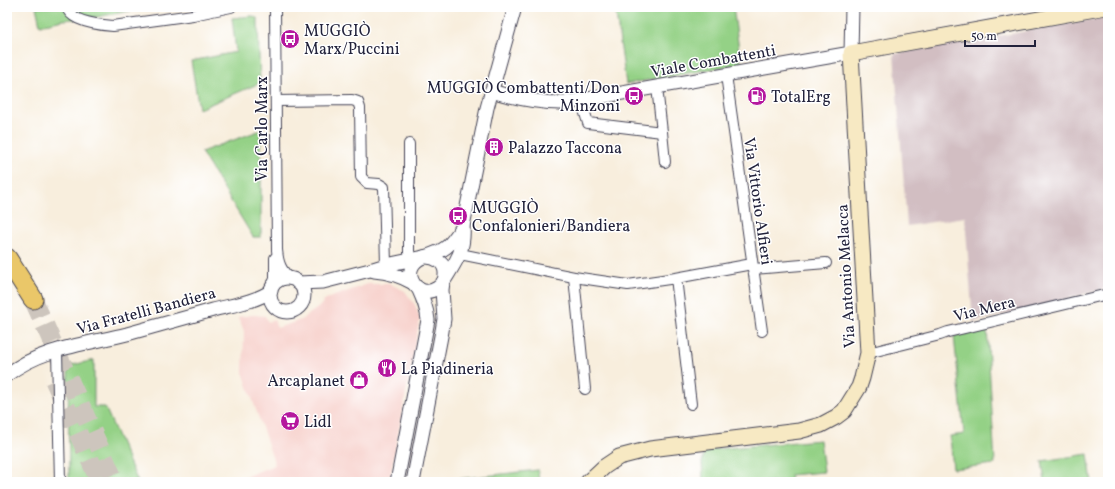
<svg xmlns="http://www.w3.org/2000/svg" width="1115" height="489" viewBox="0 0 1115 489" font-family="Vollkorn,serif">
	<rect width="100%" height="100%" fill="#fff"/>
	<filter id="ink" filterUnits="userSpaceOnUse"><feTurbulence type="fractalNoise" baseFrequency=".025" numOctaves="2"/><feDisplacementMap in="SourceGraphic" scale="8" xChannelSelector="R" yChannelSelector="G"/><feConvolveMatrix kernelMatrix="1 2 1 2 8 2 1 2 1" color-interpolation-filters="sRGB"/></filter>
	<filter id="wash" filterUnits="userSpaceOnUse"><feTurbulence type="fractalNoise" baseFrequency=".012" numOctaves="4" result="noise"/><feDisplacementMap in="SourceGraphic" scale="16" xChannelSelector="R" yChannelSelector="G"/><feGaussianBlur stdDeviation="0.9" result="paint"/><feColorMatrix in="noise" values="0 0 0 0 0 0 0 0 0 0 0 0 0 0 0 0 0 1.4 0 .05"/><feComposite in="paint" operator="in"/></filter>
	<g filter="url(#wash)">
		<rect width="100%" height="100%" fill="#f8eedd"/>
		<!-- built -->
		<path fill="#f7d0cb" d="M368 284H390L405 291 415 305 420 318 389 482H231L275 465 243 372 244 331 238 317 253 315 265 316 268 322 274 320 277 328 301 320 319 307 326 299Z"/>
		<!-- industrial -->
		<path fill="#d2bec2" d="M1108 17V288L973 322 965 217 907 226 894 54Z"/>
		<!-- green -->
		<g fill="#94d186" stroke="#5b7a60">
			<path d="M36 7H151L97 17 63 20 40 25Z"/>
			<path d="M615 7H733L741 64 626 84Z"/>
			<path d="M253 16 258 19V23L260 83 199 109 191 61 236 52 232 18Z"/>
			<path d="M261 130V237H253L201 152Z"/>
			<path d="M987 328 995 464 953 469 950 436 964 434 954 336Z"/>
			<path d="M94 360V407H105L138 482H69L68 366Z"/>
			<path d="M820 440 824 472 790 475 791 482H703L702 462 705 450Z"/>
			<path d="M1088 454 1092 482H1045L1042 461Z"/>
			<path d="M538 470 539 482H430Z"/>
		</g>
	</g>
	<g filter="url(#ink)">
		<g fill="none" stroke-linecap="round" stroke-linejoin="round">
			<!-- motorway-tunnel -->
			<g stroke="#cdc5bd" stroke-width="19" stroke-dasharray="19 10" stroke-linecap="butt">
				<path d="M33 299 115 482"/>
				<path d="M54 380 100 482"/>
			</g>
			<defs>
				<g id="minor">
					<path d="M67 7C70 22 100 25 113 26L193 15 231 7"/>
					<path d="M275 7 277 250C278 263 281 271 291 279"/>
					<path d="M726 75 762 331"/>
					<path d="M581 100 588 123 662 132 657 87"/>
					<path d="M276 101 352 100 358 102 360 108 361 177 367 183 379 184 384 187 386 265"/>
					<path d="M662 132 665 162"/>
					<path d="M409 144V252L410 266"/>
					<path d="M460 254 574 277 628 285 676 278 752 264"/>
					<path d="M753 269 826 263"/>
					<path d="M574 277 585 389"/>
					<path d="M676 278 691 404"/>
					<path d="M273 286 275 278V258"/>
					<path d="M57 351 60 482"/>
					<path d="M868 353 940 335 948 332 1108 294"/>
				</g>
				<g id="tertiary">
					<path d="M491 91C515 98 540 104 565 103L851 53 852 7"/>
					<path d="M424 257C448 250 450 245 463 226"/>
					<path d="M374 271C389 272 401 276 413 283"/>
					<circle cx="287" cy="295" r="17"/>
					<path d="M444 281C456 261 465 251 463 226L487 108 515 7"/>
					<path d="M298 283 323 282 370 270 386 265 424 257C435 256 446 263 445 275 445 280 442 285 437 288 417 302 397 268 423 257"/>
					<path d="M7 375C41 348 87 344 127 334 156 326 184 318 213 310 232 305 255 302 271 291"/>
					<path d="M397 482 428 320C427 308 423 299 418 288"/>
					<path d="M413 482 442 331 444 319 442 290 443 282"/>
				</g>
				<path id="secondary" d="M588 482 604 467 619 457 650 449 799 431 821 425 836 417 844 411 859 387 862 378 868 353 851 53 1106 7"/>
				<path id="motorway" d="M7 258 33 299"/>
			</defs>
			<!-- minor casing -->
			<use href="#minor" stroke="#424153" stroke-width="12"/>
			<!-- tertiary casing -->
			<use href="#tertiary" stroke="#424153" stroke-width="15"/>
			<!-- secondary casing -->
			<use href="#secondary" stroke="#424153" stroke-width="17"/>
			<!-- motorway casing -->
			<use href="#motorway" stroke="#424153" stroke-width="21"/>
			<!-- minor -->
			<use href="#minor" stroke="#fff" stroke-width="10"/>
			<!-- tertiary -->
			<use href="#tertiary" stroke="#fff" stroke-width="13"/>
			<!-- secondary -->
			<use href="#secondary" stroke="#f7e9c3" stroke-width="15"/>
			<!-- motorway -->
			<use href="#motorway" stroke="#eac769" stroke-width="19"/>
		</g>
	</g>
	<!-- icons -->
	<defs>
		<symbol id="bus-disc" viewBox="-11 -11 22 22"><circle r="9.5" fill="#b5179e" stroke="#fff"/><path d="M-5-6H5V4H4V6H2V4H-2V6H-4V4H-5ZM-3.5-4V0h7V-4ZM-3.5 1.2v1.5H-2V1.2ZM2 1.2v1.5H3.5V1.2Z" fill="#fff"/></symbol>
		<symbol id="fuel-disc" viewBox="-11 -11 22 22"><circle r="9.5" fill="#b5179e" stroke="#fff"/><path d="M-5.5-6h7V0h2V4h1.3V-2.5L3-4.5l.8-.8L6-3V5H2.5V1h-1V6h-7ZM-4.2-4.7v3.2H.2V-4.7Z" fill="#fff"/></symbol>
		<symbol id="building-disc" viewBox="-11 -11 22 22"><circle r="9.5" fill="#b5179e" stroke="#fff"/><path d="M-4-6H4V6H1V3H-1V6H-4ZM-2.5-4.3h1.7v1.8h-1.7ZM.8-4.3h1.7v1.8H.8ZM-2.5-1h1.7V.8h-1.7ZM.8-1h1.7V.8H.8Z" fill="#fff"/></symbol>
		<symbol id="restaurant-disc" viewBox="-11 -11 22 22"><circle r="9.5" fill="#b5179e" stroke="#fff"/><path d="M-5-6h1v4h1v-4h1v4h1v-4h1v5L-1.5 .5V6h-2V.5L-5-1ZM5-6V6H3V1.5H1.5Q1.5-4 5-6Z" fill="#fff"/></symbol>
		<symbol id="shop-disc" viewBox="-11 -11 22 22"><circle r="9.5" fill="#b5179e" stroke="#fff"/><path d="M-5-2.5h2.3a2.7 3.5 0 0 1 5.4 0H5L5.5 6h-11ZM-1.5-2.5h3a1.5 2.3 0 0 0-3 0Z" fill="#fff"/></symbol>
		<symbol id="supermarket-disc" viewBox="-11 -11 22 22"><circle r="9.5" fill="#b5179e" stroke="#fff"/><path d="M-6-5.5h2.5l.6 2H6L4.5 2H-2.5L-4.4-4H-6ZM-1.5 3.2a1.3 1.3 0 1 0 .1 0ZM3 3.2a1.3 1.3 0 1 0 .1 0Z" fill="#fff"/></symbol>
	</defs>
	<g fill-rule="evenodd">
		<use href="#bus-disc" x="279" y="28" width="22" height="22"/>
		<use href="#bus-disc" x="623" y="85" width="22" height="22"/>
		<use href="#fuel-disc" x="746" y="85" width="22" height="22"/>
		<use href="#building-disc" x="483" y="136" width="22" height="22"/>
		<use href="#bus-disc" x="447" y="205" width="22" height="22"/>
		<use href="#restaurant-disc" x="376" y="357" width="22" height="22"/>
		<use href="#shop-disc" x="348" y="369" width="22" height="22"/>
		<use href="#supermarket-disc" x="279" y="410" width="22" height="22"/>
	</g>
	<g text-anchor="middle" stroke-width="3" stroke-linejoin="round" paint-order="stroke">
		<!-- poi labels -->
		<g font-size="16" fill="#22223b" stroke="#fff" text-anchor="start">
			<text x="304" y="36">MUGGIÒ<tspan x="304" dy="18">Marx/Puccini</tspan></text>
			<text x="620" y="93" text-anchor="end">MUGGIÒ Combattenti/Don<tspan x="620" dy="18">Minzoni</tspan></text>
			<text x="771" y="102">TotalErg</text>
			<text x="508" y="153">Palazzo Taccona</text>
			<text x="472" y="213">MUGGIÒ<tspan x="472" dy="18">Confalonieri/Bandiera</tspan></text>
			<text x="401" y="374">La Piadineria</text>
			<text x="345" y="386" text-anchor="end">Arcaplanet</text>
			<text x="304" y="427">Lidl</text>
		</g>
		<!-- street labels -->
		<g font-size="16" fill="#22223b" stroke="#fff">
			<text transform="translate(713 60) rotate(-10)" y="6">Viale Combattenti</text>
			<text transform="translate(261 129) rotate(-90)" y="6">Via Carlo Marx</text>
			<text transform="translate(759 201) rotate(82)" y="6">Via Vittorio Alfieri</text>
			<text transform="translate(845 276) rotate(-93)" y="6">Via Antonio Melacca</text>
			<text transform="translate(984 308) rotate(-14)" y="6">Via Mera</text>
			<text transform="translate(146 310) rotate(-15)" y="6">Via Fratelli Bandiera</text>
		</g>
	</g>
	<!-- margin -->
	<rect width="1115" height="489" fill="none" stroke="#fff" stroke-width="24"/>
	<!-- scale -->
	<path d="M965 40v6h70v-6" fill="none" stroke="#22223b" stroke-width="2"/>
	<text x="971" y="40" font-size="12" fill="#22223b" stroke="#ffffff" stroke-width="3" paint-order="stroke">50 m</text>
</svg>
